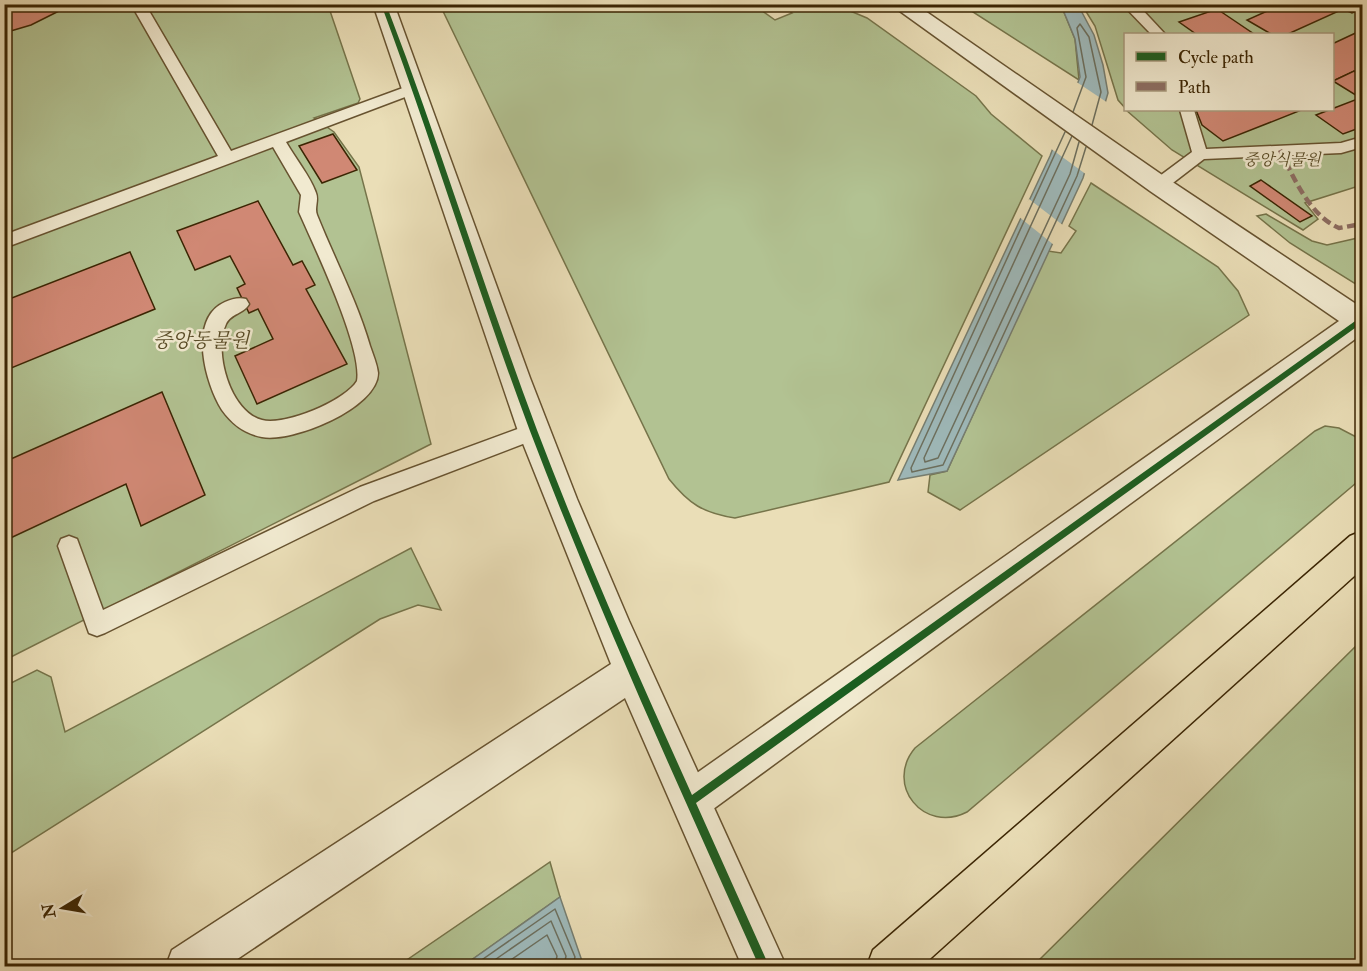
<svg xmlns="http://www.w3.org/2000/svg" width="1367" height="971" viewBox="0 0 1367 971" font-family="'IM FELL Double Pica','Noto Serif KR',serif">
	<rect width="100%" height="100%" fill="#eadeb7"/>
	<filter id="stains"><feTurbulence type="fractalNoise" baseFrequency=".00333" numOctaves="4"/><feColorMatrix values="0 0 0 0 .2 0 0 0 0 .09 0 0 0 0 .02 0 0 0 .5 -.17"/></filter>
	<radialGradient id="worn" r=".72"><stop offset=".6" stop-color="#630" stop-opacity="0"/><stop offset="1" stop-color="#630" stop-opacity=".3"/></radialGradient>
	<!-- green -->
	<g fill="#b2c292" stroke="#76744a" stroke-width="1.5">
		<path d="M5 5H328L360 99 358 103 314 118 334 132 359 167 431 444 5 660Z"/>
		<path d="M440 5H754L775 20 792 13 781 5H836L867 18 976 96 991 114 1042 156 889 482 735 518C703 513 689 504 669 479Z"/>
		<path d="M962 5H1061L1075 39 1079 80Z"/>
		<path d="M1082 5H1362V185L1305 203 1318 219 1303 230 1172 150 1126 110H1332V34H1126V109L1118 100 1095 26Z"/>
		<path d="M1091 183 1218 267 1238 291 1249 315 960 510 928 492 930 475 947 471 1048 251 1061 253 1076 231 1069 226Z"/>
		<path d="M1266 214 1312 241 1327 245 1362 237V288L1290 243 1257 216Z"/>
		<path d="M1325 426 1339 428 1362 440V478L967 812C924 834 884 785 915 748L1315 431Z"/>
		<path d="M411 548 441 610 418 605 380 619 5 857V686L37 670 51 677 65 732Z"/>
		<path d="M1362 640V966H1033Z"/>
		<path d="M550 862 560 897 463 966H398Z"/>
	</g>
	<!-- water -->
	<g fill="#9eb9ba" stroke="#767e71" stroke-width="1.5">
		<path d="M1061 5H1078L1094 35 1103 65 1108 93 1083 178 947 471 898 480 1050 156 1080 77 1075 39Z"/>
		<path d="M560 897 582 961 575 966H463Z"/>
	</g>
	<!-- pier -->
	<g fill="#eadeb7">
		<path d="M1075 81 1108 103 1087 175 1050 148Z"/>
		<path d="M1029 199 1064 226 1054 245 1018 216Z"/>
	</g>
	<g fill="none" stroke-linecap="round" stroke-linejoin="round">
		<!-- shore -->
		<g stroke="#6c6f5e" stroke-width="1.5">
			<path d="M1073 112 1086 77 1077 28 1080 24 1089 37 1101 92 1092 125"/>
			<path d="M1065 132 911 468 912 472 943 465 1077 176 1086 147"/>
			<path d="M1072 136 924 458 925 462 938 458 1070 174 1079 142"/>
			<path d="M473 966 555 909 575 957 572 966"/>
			<path d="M486 966 551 921 566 956 564 966"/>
			<path d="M502 966 547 935 557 956 555 966"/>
		</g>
	</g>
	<!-- building -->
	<g fill="#d08874" stroke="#3b2503" stroke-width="1.5">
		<path d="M4 4H73L31 25 4 33Z"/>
		<path d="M1283 4H1362V9L1352 13 1343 9 1288 34H1271L1247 20Z"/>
		<path d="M1217 9 1254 34H1196L1179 22Z"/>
		<path d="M1362 30V76L1354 71 1333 81 1332 44Z"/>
		<path d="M1354 71 1362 76V99L1333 81Z"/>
		<path d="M1360 98 1362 99V127L1343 134 1316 115Z"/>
		<path d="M1196 110H1297L1299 111 1223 141 1202 125Z"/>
		<path d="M333 134 357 170 322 183 299 146Z"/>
		<path d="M1261 180 1312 216 1300 222 1250 186Z"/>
		<path d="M258 201 293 265 302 261 315 285 306 289 347 364 257 404 235 356 273 339 258 309 249 313 237 288 245 284 230 256 195 270 177 231Z"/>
		<path d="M130 252 155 309 4 371V301Z"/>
		<path d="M162 392 205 495 141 526 126 484 4 541V462Z"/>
	</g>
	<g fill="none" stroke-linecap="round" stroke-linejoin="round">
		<defs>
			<g id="service">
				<path d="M131 4H145L231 151 411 85H421L423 88 421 91 286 142C295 158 310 176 316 193 319 200 314 208 317 215 335 260 357 301 370 346 373 355 377 364 378 373 378 408 292 443 262 437 245 434 232 424 222 410 206 385 187 319 225 302 232 299 239 297 246 299L249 304C244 314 231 313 226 324 213 351 230 412 262 420 285 426 345 401 357 381 363 348 314 246 299 212L301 195 273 147 4 248V235L218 156Z"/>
				<path d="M1122 4H1137L1165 34H1151Z"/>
				<path d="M1180 110H1194L1206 149 1341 143 1362 137V147L1341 153 1204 159 1165 189H1153L1151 185 1153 181 1192 152Z"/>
				<path d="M534 423 541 425 544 431 541 437 374 501 105 633 97 636 89 633 58 546 61 539 69 536 77 539 103 610 360 487Z"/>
			</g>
			<path id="minor" d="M890 4H915L1168 179 1362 308V334L705 815 691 821 677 815 671 801 677 787 1339 321 1150 191Z"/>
			<path id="tertiary" d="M373 4H394L530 378 577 499 629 621 786 966H742L625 698 227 966H166L172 950 611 664 518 431Z"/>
			<path id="primary" d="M1362 531V569L922 966H867L873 950 1350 536Z"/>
		</defs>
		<!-- service casing -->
		<use href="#service" stroke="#675330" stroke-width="3"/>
		<!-- minor casing -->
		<use href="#minor" stroke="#675330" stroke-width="3"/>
		<!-- tertiary casing -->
		<use href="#tertiary" stroke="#675330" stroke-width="3"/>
		<!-- primary casing -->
		<use href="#primary" stroke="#3b2503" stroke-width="3"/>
		<!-- service -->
		<use href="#service" fill="#f1ead0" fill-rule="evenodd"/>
		<!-- minor -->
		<use href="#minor" fill="#f1ead0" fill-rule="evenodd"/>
		<!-- tertiary -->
		<use href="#tertiary" fill="#f1ead0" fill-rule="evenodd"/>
		<!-- primary -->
		<use href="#primary" fill="#eadeb7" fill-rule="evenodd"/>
		<!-- quiet -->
		<path stroke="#8d6e63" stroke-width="4.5" stroke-dasharray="9 4.5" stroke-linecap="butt" d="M1280 150C1294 178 1309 215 1339 228L1362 224"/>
		<defs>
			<path id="cycleway" d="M381 4H386L406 57C451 181 491 307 537 430 584 554 638 675 692 795L1358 319 1362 320V323L696 803 769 966H759C680 789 599 613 530 431 477 290 434 146 381 4Z"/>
		</defs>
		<!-- cycleway casing -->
		<use href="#cycleway" stroke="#f1ead0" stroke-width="3"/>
		<!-- cycleway -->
		<use href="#cycleway" fill="#1b5e20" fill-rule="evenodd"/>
	</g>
	<g text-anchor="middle" stroke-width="5" stroke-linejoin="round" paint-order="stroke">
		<!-- far-park labels -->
		<g font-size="16" font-style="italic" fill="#594c27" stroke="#f1ead0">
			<text x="1282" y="165">중앙식물원</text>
		</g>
		<!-- park labels -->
		<g font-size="20" font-style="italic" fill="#594c27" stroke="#f1ead0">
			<text x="201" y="347">중앙동물원</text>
		</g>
	</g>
	<!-- margin -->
	<rect width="1367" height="971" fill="none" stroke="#eadeb7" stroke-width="24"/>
	<rect x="6" y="6" width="1355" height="959" fill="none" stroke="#3b2503" stroke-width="3"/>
	<rect x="12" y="12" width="1343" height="947" fill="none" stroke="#3b2503" stroke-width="1.5"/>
	<!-- legend -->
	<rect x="1124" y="33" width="210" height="78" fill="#f1ead0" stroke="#a89b7e" stroke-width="1.5"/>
	<rect x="1136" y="52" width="30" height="9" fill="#1b5e20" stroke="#a89b7e" stroke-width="1.5"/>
	<text x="1178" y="63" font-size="18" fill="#3b2503">Cycle path</text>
	<rect x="1136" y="82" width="30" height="9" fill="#8d6e63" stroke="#a89b7e" stroke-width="1.5"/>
	<text x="1178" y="93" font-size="18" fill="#3b2503">Path</text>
	<!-- north arrow -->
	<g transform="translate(63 908) rotate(259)" stroke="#f1ead0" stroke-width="4.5" paint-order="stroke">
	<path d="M0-4.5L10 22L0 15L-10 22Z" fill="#3b2503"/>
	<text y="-9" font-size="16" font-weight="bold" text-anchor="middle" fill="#3b2503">N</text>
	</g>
	<rect width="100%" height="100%" filter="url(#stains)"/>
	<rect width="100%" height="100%" fill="url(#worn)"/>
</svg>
